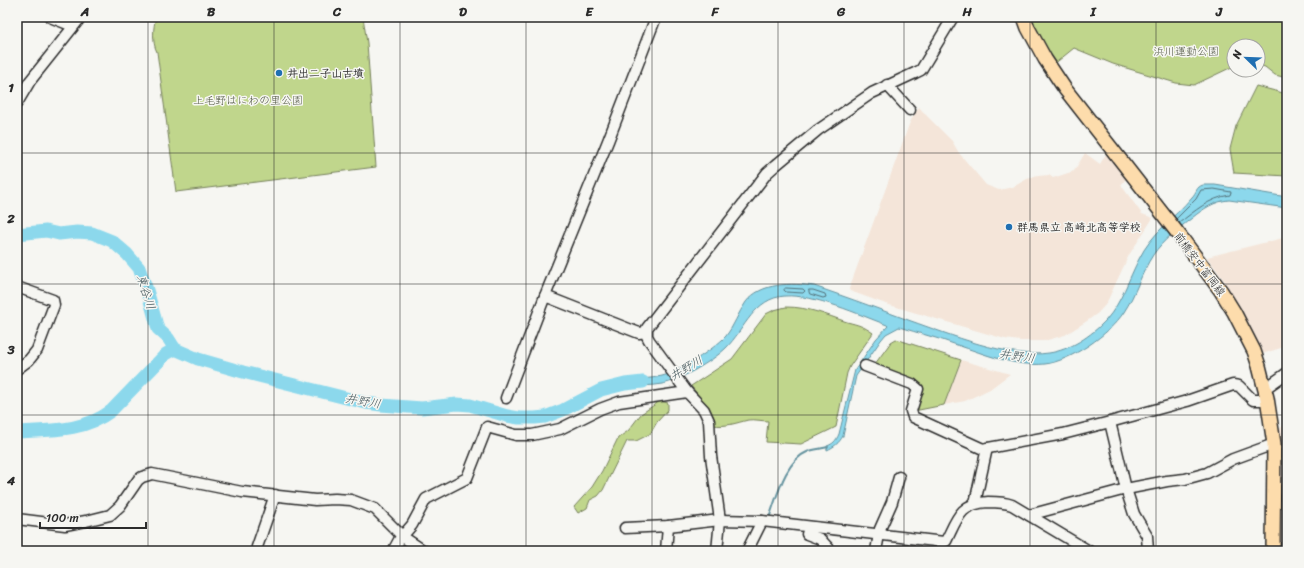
<svg xmlns="http://www.w3.org/2000/svg" width="1304" height="568" viewBox="0 0 1304 568" font-family="Sriracha,'Klee One',sans-serif">
	<rect width="100%" height="100%" fill="#f6f6f2"/>
	<filter id="ink" filterUnits="userSpaceOnUse"><feTurbulence type="fractalNoise" baseFrequency=".025" numOctaves="2"/><feDisplacementMap in="SourceGraphic" scale="8" xChannelSelector="R" yChannelSelector="G"/><feConvolveMatrix kernelMatrix="1 2 1 2 8 2 1 2 1" color-interpolation-filters="sRGB"/></filter>
	<g filter="url(#ink)">
		<!-- built -->
		<g fill="#f4e5d9">
			<path d="M919 107 926 115 952 141 959 153 986 185 999 190 1013 187 1027 179 1038 176 1049 175 1053 178 1074 171 1085 153 1100 164 1106 154 1126 179 1121 185 1142 214 1153 218 1129 255 1106 304 1098 313 1087 321 1065 335 1044 341H1020L1005 339 940 320 886 304 850 291 849 289 910 122Z"/>
			<path d="M1287 237V340L1284 347 1259 355 1225 282 1207 257Z"/>
			<path d="M961 360 1010 374 990 389 965 401 944 405Z"/>
			<path d="M1287 421V551H1281L1279 546 1278 535 1281 534V501L1279 500V430Z"/>
		</g>
		<!-- green -->
		<g fill="#c0d68c" stroke="#76805c">
			<path d="M156 17H363L367 43 376 167 176 192 157 52C152 42 153 28 156 17Z"/>
			<path d="M1027 17H1287V78L1275 75 1265 67 1258 65V46H1234V66L1194 85 1176 83 1113 64 1074 48 1053 65Z"/>
			<path d="M1256 86 1287 94V176L1234 173 1230 149 1236 126Z"/>
			<path d="M786 307C809 307 826 315 847 322 859 325 863 326 873 333L850 366 847 373 836 427 801 444 766 442 768 421C762 421 754 419 748 420 736 423 726 427 713 425L708 407 691 386 732 359 766 314 774 310Z"/>
			<path d="M896 339 961 360 944 405 914 411 921 389 878 368 875 364 891 342Z"/>
			<path d="M660 401 668 403V410L657 422 650 434 636 441H627L603 490 598 496 590 500 587 508 578 513 574 507 592 487 602 471 618 438 628 431 641 414Z"/>
		</g>
		<!-- water -->
		<path fill="#8cd8ec" stroke="#65939f" d="M1203 185H1215L1287 197V208L1229 200C1215 201 1203 209 1192 218 1178 229 1163 240 1153 255 1141 273 1136 294 1124 312 1110 334 1071 361 1045 364 1014 367 985 354 957 345 938 338 918 333 899 327L886 334 881 340 856 376 843 436C839 443 834 447 827 450V446C833 444 836 441 839 434L855 370 876 339 888 326 887 325C860 315 814 294 785 296 754 298 745 329 726 348 713 361 680 380 663 384 651 386 638 386 626 386V380C637 379 650 379 662 376 679 372 714 349 726 336 734 326 738 313 746 302 761 282 792 283 814 286 846 297 879 309 911 321 948 334 1010 359 1049 353 1070 350 1091 336 1106 320 1122 302 1128 280 1139 259 1151 234 1174 218 1192 197 1197 192 1196 187 1203 185Z"/>
		<g fill="none" stroke-linecap="round" stroke-linejoin="round">
			<!-- shore -->
			<g stroke="#527078" stroke-width="1">
				<path d="M1176 219 1196 199 1201 190 1214 189 1231 192 1230 195C1209 198 1195 211 1179 223"/>
				<path d="M786 288 803 289 805 291 803 293 786 292 784 290Z"/>
				<path d="M809 290H813L825 294 826 297 823 298 810 294Z"/>
			</g>
			<!-- stream -->
			<path stroke="#65939f" stroke-width="2" d="M769 518C777 497 785 461 807 452 813 449 821 449 828 447"/>
			<!-- river -->
			<g stroke="#8cd8ec" stroke-width="13">
				<path d="M17 234 46 231 59 234 77 232 92 233 112 241 127 254 139 268 147 290 158 329 168 338 175 349"/>
				<path d="M175 349 198 359 243 372 366 403 381 405 422 408 457 404 470 405 507 416 519 418H535L545 417 563 410 601 390 625 384 643 382"/>
				<path d="M17 432C50 430 83 432 111 411L166 354 175 349"/>
			</g>
			<defs>
				<g id="minor">
					<path d="M50 17 73 26"/>
					<path d="M887 85 910 110"/>
					<path d="M17 103 30 81 81 17"/>
					<path d="M17 287 53 300 54 305 37 350 29 360 17 369"/>
					<path d="M545 296 639 333 646 332"/>
					<path d="M865 366 912 384 918 389 911 411 913 417 983 449 1063 434 1110 422 1187 401 1233 385 1239 386 1253 400H1261L1267 398"/>
					<path d="M1264 387 1270 385 1287 373"/>
					<path d="M506 398 545 296 608 141 656 17"/>
					<path d="M1110 422 1126 489 1134 514 1147 536 1148 551"/>
					<path d="M975 503 987 448"/>
					<path d="M1029 515 1126 489 1167 481 1185 479 1207 473 1233 459 1274 444"/>
					<path d="M17 519 65 525 86 521 110 515 120 506 138 480 142 477 152 474 242 492 315 500 335 499 351 500 375 509 403 537 424 551"/>
					<path d="M810 527 807 534 820 539 831 551"/>
					<path d="M625 528 668 526 720 520 762 521 944 542 946 541C957 519 960 503 988 502 997 502 1004 502 1012 505L1089 551"/>
					<path d="M258 551 257 550V547L275 495"/>
					<path d="M393 551 399 540 412 525 426 499 467 478 487 427 516 435H532L560 429 600 409 619 402 687 392"/>
					<path d="M666 551 668 526"/>
					<path d="M717 551 720 520 711 456 709 421 704 410 687 392 649 340 647 336V328L767 173 776 165 818 130 872 93 915 73 921 70 953 17"/>
					<path d="M747 551 762 521"/>
					<path d="M876 551 880 529 892 502 899 477"/>
				</g>
				<path id="major" d="M1024 17 1028 28 1045 59 1065 89 1180 236 1221 291 1234 312 1254 351 1259 366 1267 398 1274 444 1273 551"/>
			</defs>
			<!-- minor casing -->
			<use href="#minor" stroke="#2b2b2b" stroke-width="13"/>
			<!-- major casing -->
			<use href="#major" stroke="#2b2b2b" stroke-width="16"/>
			<!-- minor -->
			<use href="#minor" stroke="#f6f6f2" stroke-width="10"/>
			<!-- major -->
			<use href="#major" stroke="#fddcac" stroke-width="13"/>
		</g>
	</g>
	<!-- grid -->
	<path fill="none" stroke="#2b2b2b" stroke-width="1" stroke-opacity="0.55" d="M148 17V551M274 17V551M400 17V551M526 17V551M652 17V551M778 17V551M904 17V551M1030 17V551M1156 17V551M17 153H1287M17 284H1287M17 415H1287"/>
	<!-- markers -->
	<g fill="#1f6fb2" stroke="#f6f6f2" stroke-width="1.5">
		<circle cx="279" cy="73" r="4"/>
		<circle cx="1009" cy="227" r="4"/>
	</g>
	<g text-anchor="middle" stroke-width="3" stroke-linejoin="round" paint-order="stroke">
		<!-- park labels -->
		<g font-size="11" fill="#505643" stroke="#f6f6f2">
			<text x="1186" y="55">浜川運動公園</text>
			<text x="248" y="104">上毛野はにわの里公園</text>
		</g>
		<!-- poi labels -->
		<g font-size="11" font-weight="bold" fill="#2b2b2b" stroke="#f6f6f2" text-anchor="start">
			<text x="287" y="77">井出二子山古墳</text>
			<text x="1017" y="231">群馬県立 高崎北高等学校</text>
		</g>
		<!-- street labels -->
		<g font-size="11" fill="#2b2b2b" stroke="#f6f6f2">
			<text transform="translate(1200 264) rotate(53)" y="4">前橋安中富岡線</text>
		</g>
		<!-- water labels -->
		<g font-size="12" font-style="italic" fill="#43565b" stroke="#f6f6f2">
			<text transform="translate(146 292) rotate(72)" y="4">東谷川</text>
			<text transform="translate(1017 356) rotate(8)" y="4">井野川</text>
			<text transform="translate(686 368) rotate(-31)" y="4">井野川</text>
			<text transform="translate(363 401) rotate(10)" y="4">井野川</text>
		</g>
	</g>
	<!-- margin -->
	<rect width="1304" height="568" fill="none" stroke="#f6f6f2" stroke-width="44"/>
	<!-- north arrow -->
	<g transform="translate(1246 58) rotate(293)"><circle r="19" fill="#f6f6f2" stroke="#a5a5a2"/>
	<path d="M0-3L7 15L0 10L-7 15Z" fill="#1f6fb2"/>
	<text y="-6" font-size="11" font-weight="bold" text-anchor="middle" fill="#2b2b2b">N</text>
	</g>
	<!-- scale -->
	<path d="M40 522v6h106v-6" fill="none" stroke="#2b2b2b" stroke-width="2"/>
	<text x="46" y="522" font-size="12" fill="#2b2b2b" stroke="#f6f6f2" stroke-width="3" paint-order="stroke">100 m</text>
	<rect x="22" y="22" width="1260" height="524" fill="none" stroke="#2b2b2b" stroke-width="1.5"/>
	<g font-size="13" text-anchor="middle" font-weight="bold" fill="#2b2b2b">
		<text x="85" y="16">A</text>
		<text x="211" y="16">B</text>
		<text x="337" y="16">C</text>
		<text x="463" y="16">D</text>
		<text x="589" y="16">E</text>
		<text x="715" y="16">F</text>
		<text x="841" y="16">G</text>
		<text x="967" y="16">H</text>
		<text x="1093" y="16">I</text>
		<text x="1219" y="16">J</text>
		<text x="11" y="92">1</text>
		<text x="11" y="223">2</text>
		<text x="11" y="354">3</text>
		<text x="11" y="485">4</text>
	</g>
</svg>
